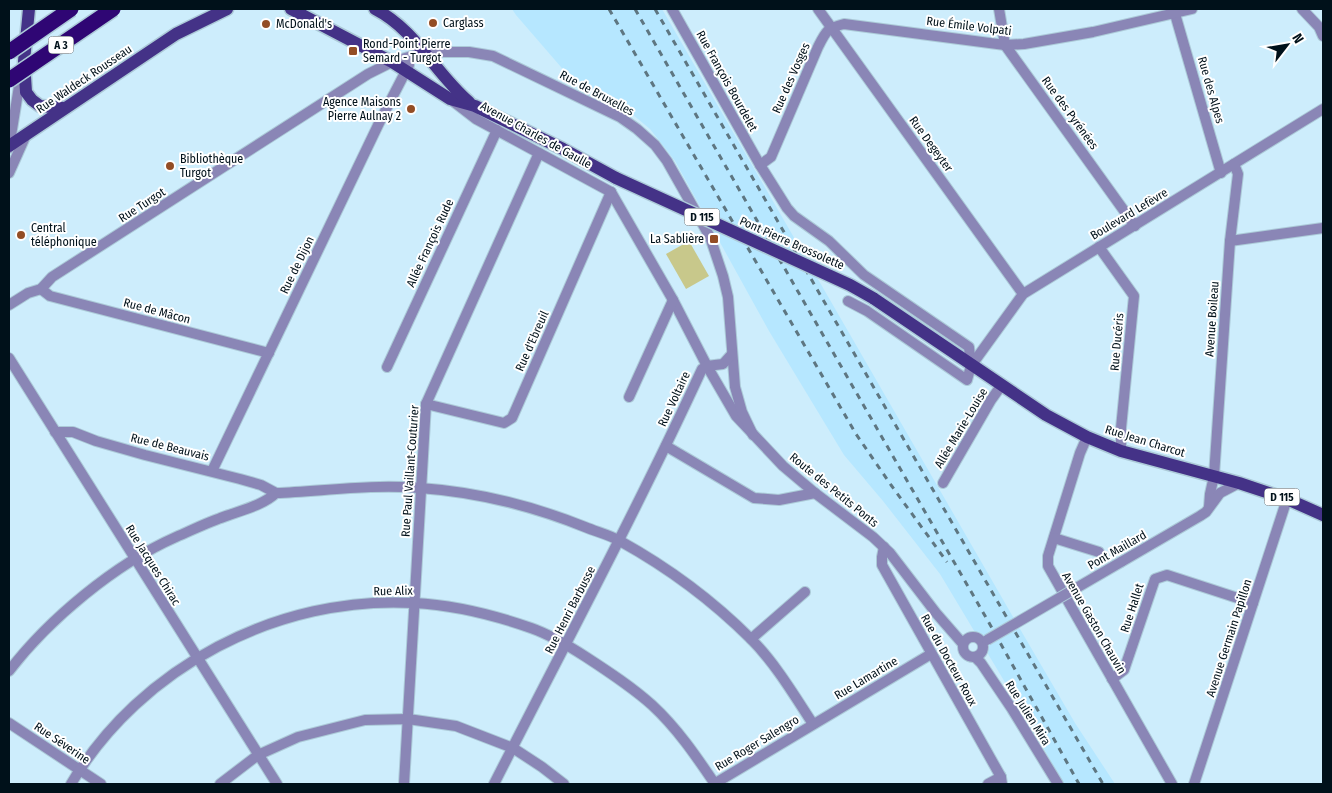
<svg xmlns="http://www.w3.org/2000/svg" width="1332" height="793" viewBox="0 0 1332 793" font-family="'Fira Sans Condensed',sans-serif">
	<rect width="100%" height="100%" fill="#cdedfc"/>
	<!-- built -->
	<path fill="#b6e7ff" d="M512 9H662L1020 629 1075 723 1115 784H1063L1036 734 940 574 883 501 844 455 769 331 675 161 650 129 626 109 567 74 516 15Z"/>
	<!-- grass -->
	<path fill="#c8c88b" d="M689 241 709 276 686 289 666 254Z"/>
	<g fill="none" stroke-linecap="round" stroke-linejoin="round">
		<defs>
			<g id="minor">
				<path d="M672 9 760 165 787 208 794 216 829 241 864 275 969 347 971 366"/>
				<path d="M818 9 1023 294"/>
				<path d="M999 9 1005 45 1135 226"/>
				<path d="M1302 9 1319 27 1323 36"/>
				<path d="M1175 14 1221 173"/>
				<path d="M454 102 476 119 611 192"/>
				<path d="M9 148 21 74"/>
				<path d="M760 165 771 157 818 47C826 31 827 28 844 24L1005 45 1024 44 1093 32 1192 9"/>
				<path d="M9 173 26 135"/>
				<path d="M611 192 673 300 707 366 736 416 783 466 815 493 873 537 890 553 936 613 963 644"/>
				<path d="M1230 241 1323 228"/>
				<path d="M1099 247 1134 296 1121 428V451"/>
				<path d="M41 289 50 296 269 353"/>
				<path d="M848 301 867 311 967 380 971 366 1023 294 1323 109"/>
				<path d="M9 305 28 293 41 289 52 277 368 74 392 62 425 52H469L493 56 620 117 637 129 655 145 667 161 710 237 723 276 728 297 735 387 742 412 753 435"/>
				<path d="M9 358 277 784"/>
				<path d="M387 367 497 130"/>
				<path d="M629 397 673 300"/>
				<path d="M426 404 504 423 512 418 611 192"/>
				<path d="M55 432H73L96 441 145 455 240 479 261 485 276 493"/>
				<path d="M1087 437 1080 453 1048 556V566L1172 784"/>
				<path d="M666 446 754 498 779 500 815 493"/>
				<path d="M212 471 381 119 409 65"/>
				<path d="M943 483 991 400 1001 386"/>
				<path d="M1209 507 1210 494 1214 476 1230 241 1238 174 1234 164"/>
				<path d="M1054 538 1099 552"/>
				<path d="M884 547 882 557V565L1001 777 1002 784"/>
				<path d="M1121 562 1200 516 1206 512 1220 493 1239 483"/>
				<circle cx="973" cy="647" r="10"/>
				<path d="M751 639 805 592"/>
				<path d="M975 657 981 663 1012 709 1058 784"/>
				<path d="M9 671C49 619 115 564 176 537 190 531 204 524 218 519 237 511 261 507 276 493 324 491 372 484 420 488 477 492 533 506 585 527 597 532 610 535 620 541 667 567 713 601 751 639 775 663 794 695 813 724"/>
				<path d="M1112 679 1124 670 1155 579 1167 575 1253 603"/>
				<path d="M9 723 101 784"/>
				<path d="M71 784C140 667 279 595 414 603 453 605 494 615 531 628 551 635 569 646 586 657 609 672 632 687 652 705 677 728 696 756 715 784"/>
				<path d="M220 784 258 755 298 737 365 720 408 719 456 726 513 748 542 767 564 784"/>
				<path d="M404 784 426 404 539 153"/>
				<path d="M494 784C564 646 637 510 702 369L707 366 723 364 732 354"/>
				<path d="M714 784 931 654"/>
				<path d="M988 784 1001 777"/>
				<path d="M1194 784 1287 499"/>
			</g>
			<g id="major">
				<path d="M29 9 24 61 26 92 32 100 40 106 64 108"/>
				<path d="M291 9 392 62 450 99 475 106 563 149 616 178"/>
				<path d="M375 9C416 30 435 73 469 102"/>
				<path d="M9 146 176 34 227 9"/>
				<path d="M873 298 1046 415 1087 437 1121 451 1239 483 1287 499 1323 515"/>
			</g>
		</defs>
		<!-- minor casing -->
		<use href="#minor" stroke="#accad8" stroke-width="12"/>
		<!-- major casing -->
		<use href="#major" stroke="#accad8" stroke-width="15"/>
		<!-- minor -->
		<use href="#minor" stroke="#8a86b6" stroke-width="10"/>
		<!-- major -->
		<use href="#major" stroke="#443287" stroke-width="12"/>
		<!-- rail -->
		<g stroke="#5e7681" stroke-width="3" stroke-dasharray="6 6" stroke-linecap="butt">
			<path d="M609 9 856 434 891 485 947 562"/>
			<path d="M635 9 988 621 1079 784"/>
			<path d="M655 9 1103 784"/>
		</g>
		<defs>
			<path id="minor-bridge" d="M987 640 1121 562"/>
			<path id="major-bridge" d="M616 178 850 285 873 298"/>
			<g id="highway-bridge">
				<path d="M9 52 71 9"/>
				<path d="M9 80 113 9"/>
			</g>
		</defs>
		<!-- minor-bridge casing -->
		<use href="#minor-bridge" stroke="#accad8" stroke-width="12" stroke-linecap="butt"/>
		<!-- major-bridge casing -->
		<use href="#major-bridge" stroke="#accad8" stroke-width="15" stroke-linecap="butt"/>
		<!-- highway-bridge casing -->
		<use href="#highway-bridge" stroke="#accad8" stroke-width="18" stroke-linecap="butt"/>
		<!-- minor-bridge -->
		<use href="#minor-bridge" stroke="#8a86b6" stroke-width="10"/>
		<!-- major-bridge -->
		<use href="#major-bridge" stroke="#443287" stroke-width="12"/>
		<!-- highway-bridge -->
		<use href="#highway-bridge" stroke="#2f0674" stroke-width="15"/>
	</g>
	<!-- markers -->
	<g fill="#934d25" stroke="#fff" stroke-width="2">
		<circle cx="433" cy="23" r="5"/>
		<circle cx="266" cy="24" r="5"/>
		<rect x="348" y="46" width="10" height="10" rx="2.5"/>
		<circle cx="411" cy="109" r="5"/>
		<circle cx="170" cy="166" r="5"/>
		<circle cx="21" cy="235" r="5"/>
		<rect x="709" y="234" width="10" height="10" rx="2.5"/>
	</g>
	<g text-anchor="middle" stroke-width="4" stroke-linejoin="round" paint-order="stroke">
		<!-- shield labels -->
		<g fill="#fff" stroke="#4c585f" stroke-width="1">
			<rect x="48.5" y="36.5" width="25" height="17" rx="4"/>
			<rect x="684.5" y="208.5" width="35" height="17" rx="4"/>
			<rect x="1264.5" y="488.5" width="35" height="17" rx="4"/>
		</g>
		<g font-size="11" font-weight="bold" fill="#00111a">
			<text x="61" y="49">A 3</text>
			<text x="702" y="221">D 115</text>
			<text x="1282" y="501">D 115</text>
		</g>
		<!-- poi labels -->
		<g font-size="12" fill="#00111a" stroke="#fff" text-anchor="start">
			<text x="443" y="27">Carglass</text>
			<text x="276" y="28">McDonald's</text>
			<text x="363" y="48">Rond-Point Pierre<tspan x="363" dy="14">Semard - Turgot</tspan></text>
			<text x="401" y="106" text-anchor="end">Agence Maisons<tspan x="401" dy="14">Pierre Aulnay 2</tspan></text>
			<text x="180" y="163">Bibliothèque<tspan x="180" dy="14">Turgot</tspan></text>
			<text x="31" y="232">Central<tspan x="31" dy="14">téléphonique</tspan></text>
			<text x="704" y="243" text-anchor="end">La Sablière</text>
		</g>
		<!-- street labels -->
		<g font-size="12" fill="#00111a" stroke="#fff">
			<text transform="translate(969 26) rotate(7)" y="4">Rue Émile Volpati</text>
			<text transform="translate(791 78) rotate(-66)" y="4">Rue des Vosges</text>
			<text transform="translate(84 79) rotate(-34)" y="4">Rue Waldeck Rousseau</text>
			<text transform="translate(727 81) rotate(61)" y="4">Rue François Bourdelet</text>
			<text transform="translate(1211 90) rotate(74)" y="4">Rue des Alpes</text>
			<text transform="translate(597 93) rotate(28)" y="4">Rue de Bruxelles</text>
			<text transform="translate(1070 113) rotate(54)" y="4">Rue des Pyrénées</text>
			<text transform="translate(536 135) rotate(29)" y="4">Avenue Charles de Gaulle</text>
			<text transform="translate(931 144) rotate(54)" y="4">Rue Degeyter</text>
			<text transform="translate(142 205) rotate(-33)" y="4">Rue Turgot</text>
			<text transform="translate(1129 214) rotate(-31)" y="4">Boulevard Lefèvre</text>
			<text transform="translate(430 243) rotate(-65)" y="4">Allée François Rude</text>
			<text transform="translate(792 243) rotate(24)" y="4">Pont Pierre Brossolette</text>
			<text transform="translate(297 265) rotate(-64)" y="4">Rue de Dijon</text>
			<text transform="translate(157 311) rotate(15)" y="4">Rue de Mâcon</text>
			<text transform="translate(1212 319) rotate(-86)" y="4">Avenue Boileau</text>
			<text transform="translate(532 341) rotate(-66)" y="4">Rue d'Ebreuil</text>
			<text transform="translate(1117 342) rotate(-85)" y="4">Rue Ducéris</text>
			<text transform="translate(674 399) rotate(-65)" y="4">Rue Voltaire</text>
			<text transform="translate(961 428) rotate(-59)" y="4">Allée Marie-Louise</text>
			<text transform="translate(1145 441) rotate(17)" y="4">Rue Jean Charcot</text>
			<text transform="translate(170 447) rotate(14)" y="4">Rue de Beauvais</text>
			<text transform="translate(410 471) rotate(-86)" y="4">Rue Paul Vaillant-Couturier</text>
			<text transform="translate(834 490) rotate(39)" y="4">Route des Petits Ponts</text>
			<text transform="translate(1117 550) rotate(-30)" y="4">Pont Maillard</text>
			<text transform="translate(153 565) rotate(58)" y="4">Rue Jacques Chirac</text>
			<text transform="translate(393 591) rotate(-1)" y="4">Rue Alix</text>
			<text transform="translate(1132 608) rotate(-72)" y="4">Rue Hallet</text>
			<text transform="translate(570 610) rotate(-63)" y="4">Rue Henri Barbusse</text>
			<text transform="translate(1094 623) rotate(60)" y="4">Avenue Gaston Chauvin</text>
			<text transform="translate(1229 638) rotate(-72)" y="4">Avenue Germain Papillon</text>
			<text transform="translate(949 660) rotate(61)" y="4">Rue du Docteur Roux</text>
			<text transform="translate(866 678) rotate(-31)" y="4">Rue Lamartine</text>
			<text transform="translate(1028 713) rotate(58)" y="4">Rue Julien Mira</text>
			<text transform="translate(62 743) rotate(34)" y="4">Rue Séverine</text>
			<text transform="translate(757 743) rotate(-31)" y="4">Rue Roger Salengro</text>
		</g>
	</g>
	<!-- border -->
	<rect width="1332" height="793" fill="none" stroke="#00111a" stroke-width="20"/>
	<!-- north arrow -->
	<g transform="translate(1287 45) rotate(59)" stroke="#ffffff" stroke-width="4" paint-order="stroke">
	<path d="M0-4L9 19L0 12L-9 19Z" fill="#00111a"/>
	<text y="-8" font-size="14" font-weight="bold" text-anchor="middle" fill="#00111a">N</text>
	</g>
</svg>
